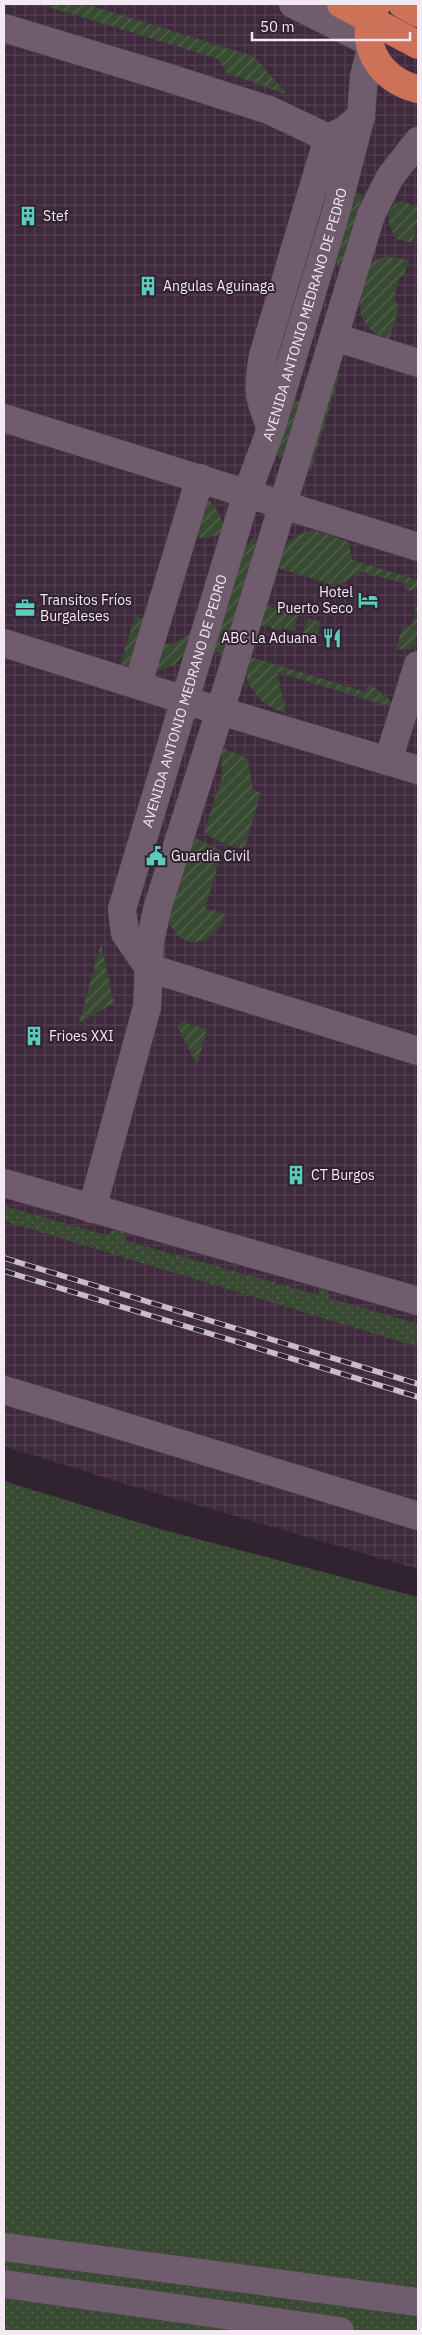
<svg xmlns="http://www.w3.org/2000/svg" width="422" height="2335" viewBox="0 0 422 2335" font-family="'IBM Plex Sans',sans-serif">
	<defs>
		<pattern id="industrial-grid" width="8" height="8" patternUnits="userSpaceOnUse" patternTransform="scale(1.25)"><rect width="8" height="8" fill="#3f2a3d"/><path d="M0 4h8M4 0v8" fill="none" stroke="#523f50"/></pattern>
		<pattern id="grass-dots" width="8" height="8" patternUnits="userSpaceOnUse" patternTransform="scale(1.25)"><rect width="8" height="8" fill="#384a32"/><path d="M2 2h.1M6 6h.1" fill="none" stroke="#556450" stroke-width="1.8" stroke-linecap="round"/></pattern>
		<pattern id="garden-furrows" width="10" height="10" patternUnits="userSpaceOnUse" patternTransform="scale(1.25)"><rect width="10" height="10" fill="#384a32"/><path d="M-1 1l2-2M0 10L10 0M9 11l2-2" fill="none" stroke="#556450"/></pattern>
	</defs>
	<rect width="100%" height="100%" fill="#312230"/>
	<!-- industrial -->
	<path fill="url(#industrial-grid)" d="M4 4H418V1569L128 1485 4 1446Z"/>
	<!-- grass -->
	<g fill="url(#grass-dots)">
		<path d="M4 1206 106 1235 121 1225 127 1241 319 1295 318 1282 327 1285 329 1298 418 1324V1347L4 1221Z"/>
		<path d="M4 1481 160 1529 418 1597V2331H4Z"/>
	</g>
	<!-- garden -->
	<g fill="url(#garden-furrows)">
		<path d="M39 4H86L253 56 288 95 227 73 218 59Z"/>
		<path d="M359 193 362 197 340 270 334 258 353 194Z"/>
		<path d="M402 201 418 207V222L412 243 397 239C387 226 383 208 402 201Z"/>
		<path d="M385 256 409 260 403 277H400L393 299 399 306 389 341C360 327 356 313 363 284 368 266 367 264 385 256Z"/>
		<path d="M340 373 310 473 307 464 333 379Z"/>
		<path d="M292 401H300L285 451 280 458 275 454Z"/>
		<path d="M205 497 215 506 224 525 221 533 205 539 193 535Z"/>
		<path d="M314 530 349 542 352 560 418 580V589L416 588 410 591 404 589 406 584 363 572 336 586 272 566C281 548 292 534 314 530Z"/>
		<path d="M254 537 256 563 232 644 222 654 215 651 212 638 238 556Z"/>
		<path d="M418 601C418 617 422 639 410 650L396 649 403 626 411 627Z"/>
		<path d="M265 605 298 615 293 631 282 627 281 631 260 624Z"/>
		<path d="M135 616 151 621 136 670 120 666Z"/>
		<path d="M308 618 321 622 315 643 301 639Z"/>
		<path d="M192 632C182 661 180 666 149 673L158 645 175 643Z"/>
		<path d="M244 655 366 692 369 684 387 697 397 709 277 672 286 713C258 706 242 683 244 655Z"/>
		<path d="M221 747 248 759 253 790 261 793 244 849 224 844 204 833 222 776Z"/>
		<path d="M196 838 222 851 205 908 225 914C214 950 176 952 167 915L191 840Z"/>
		<path d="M101 944 114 1003 79 1023Z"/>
		<path d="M183 1022 207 1029 197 1065 177 1026Z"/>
	</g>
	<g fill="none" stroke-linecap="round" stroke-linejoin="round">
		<defs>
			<g id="minor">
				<path d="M293 4 369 42"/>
				<path d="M4 28 169 78 269 110 328 138 345 130 361 116"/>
				<path d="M334 337 418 363"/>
				<path d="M4 418 418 547"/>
				<path d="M271 429C258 396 257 391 263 356L328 138"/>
				<path d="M4 643 220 711 418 770"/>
				<path d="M138 684 200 478"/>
				<path d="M388 761 418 665"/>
				<path id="s1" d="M149 968 125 933 122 909 247 493 271 429 336 212 361 116 364 77 371 49"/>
				<path d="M149 968 418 1051"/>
				<path d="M4 1183 418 1301"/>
				<path d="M92 1209 147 1007 150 941 158 906 220 711 371 215 390 177 418 141"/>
				<path d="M4 1390 418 1516"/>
				<path d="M4 2247 418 2302"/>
				<path d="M4 2284 340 2331"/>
			</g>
			<g id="highway">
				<path d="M341 4 418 45"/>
				<path d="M377 4C355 40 379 81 418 89"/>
				<path d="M402 4 418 13"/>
			</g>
		</defs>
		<!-- minor casing -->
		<use href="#minor" stroke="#4e404c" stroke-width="29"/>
		<!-- highway casing -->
		<use href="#highway" stroke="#4e404c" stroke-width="29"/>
		<!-- minor -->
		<use href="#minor" stroke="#6f5d6d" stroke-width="28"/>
		<!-- highway -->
		<use href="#highway" stroke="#cd7158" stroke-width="28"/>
		<defs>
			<g id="rail">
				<path d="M4 1258 418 1384"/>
				<path d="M4 1271 418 1397"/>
			</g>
		</defs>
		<!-- rail casing -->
		<use href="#rail" stroke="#c8bcc6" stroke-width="5.5"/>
		<!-- rail -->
		<use href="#rail" stroke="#312230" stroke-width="4" stroke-dasharray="11" stroke-linecap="butt"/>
	</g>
	<!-- icons -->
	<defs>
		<symbol id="building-bare" viewBox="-9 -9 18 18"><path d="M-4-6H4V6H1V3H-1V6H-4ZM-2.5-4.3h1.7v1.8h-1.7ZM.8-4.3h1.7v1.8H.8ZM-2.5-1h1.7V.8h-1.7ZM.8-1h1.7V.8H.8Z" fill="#59cebf" stroke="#312230" stroke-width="2.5" paint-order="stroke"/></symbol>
		<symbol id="hotel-bare" viewBox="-9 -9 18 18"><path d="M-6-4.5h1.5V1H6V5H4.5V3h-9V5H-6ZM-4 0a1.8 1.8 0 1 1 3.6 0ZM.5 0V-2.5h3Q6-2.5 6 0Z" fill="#59cebf" stroke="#312230" stroke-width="2.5" paint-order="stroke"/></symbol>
		<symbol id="office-bare" viewBox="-9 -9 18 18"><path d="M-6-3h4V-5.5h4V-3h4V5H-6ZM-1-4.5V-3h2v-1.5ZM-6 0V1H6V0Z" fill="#59cebf" stroke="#312230" stroke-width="2.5" paint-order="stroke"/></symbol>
		<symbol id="restaurant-bare" viewBox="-9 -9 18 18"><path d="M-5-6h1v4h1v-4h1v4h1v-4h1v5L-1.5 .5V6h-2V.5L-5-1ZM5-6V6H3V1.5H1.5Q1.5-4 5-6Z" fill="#59cebf" stroke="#312230" stroke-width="2.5" paint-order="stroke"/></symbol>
		<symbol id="civic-bare" viewBox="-9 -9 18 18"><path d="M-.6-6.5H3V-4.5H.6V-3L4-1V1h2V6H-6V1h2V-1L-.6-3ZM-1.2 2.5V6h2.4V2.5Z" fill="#59cebf" stroke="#312230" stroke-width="2.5" paint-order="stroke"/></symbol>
	</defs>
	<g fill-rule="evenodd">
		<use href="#building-bare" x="14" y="202" width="28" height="28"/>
		<use href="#building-bare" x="134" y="272" width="28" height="28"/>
		<use href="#hotel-bare" x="354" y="586" width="28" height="28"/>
		<use href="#office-bare" x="11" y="594" width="28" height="28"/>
		<use href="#restaurant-bare" x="318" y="624" width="28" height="28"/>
		<use href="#civic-bare" x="142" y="842" width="28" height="28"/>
		<use href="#building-bare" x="20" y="1022" width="28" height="28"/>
		<use href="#building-bare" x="282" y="1161" width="28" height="28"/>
	</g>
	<g text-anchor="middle" stroke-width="4" stroke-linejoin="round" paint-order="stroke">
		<!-- poi labels -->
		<g font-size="14" fill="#f4e9f2" stroke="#312230" text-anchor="start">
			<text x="43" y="221">Stef</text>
			<text x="163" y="291">Angulas Aguinaga</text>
			<text x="353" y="597" text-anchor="end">Hotel<tspan x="353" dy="16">Puerto Seco</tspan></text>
			<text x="40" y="605">Transitos Fríos<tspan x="40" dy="16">Burgaleses</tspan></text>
			<text x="317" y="643" text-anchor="end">ABC La Aduana</text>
			<text x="171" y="861">Guardia Civil</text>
			<text x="49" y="1041">Frioes XXI</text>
			<text x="311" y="1180">CT Burgos</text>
		</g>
		<!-- street labels -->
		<g font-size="14" fill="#f4e9f2" stroke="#312230">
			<text dy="5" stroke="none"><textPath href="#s1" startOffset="689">AVENIDA ANTONIO MEDRANO DE PEDRO</textPath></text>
			<text dy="5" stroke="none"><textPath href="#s1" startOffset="284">AVENIDA ANTONIO MEDRANO DE PEDRO</textPath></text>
		</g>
	</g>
	<!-- border -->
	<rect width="422" height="2335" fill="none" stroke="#f4e9f2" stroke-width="10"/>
	<!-- scale -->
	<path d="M252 32v8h158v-8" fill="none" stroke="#f4e9f2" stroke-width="2.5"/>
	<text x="260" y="32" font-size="15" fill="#f4e9f2" stroke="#312230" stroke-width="4" paint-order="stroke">50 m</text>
</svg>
